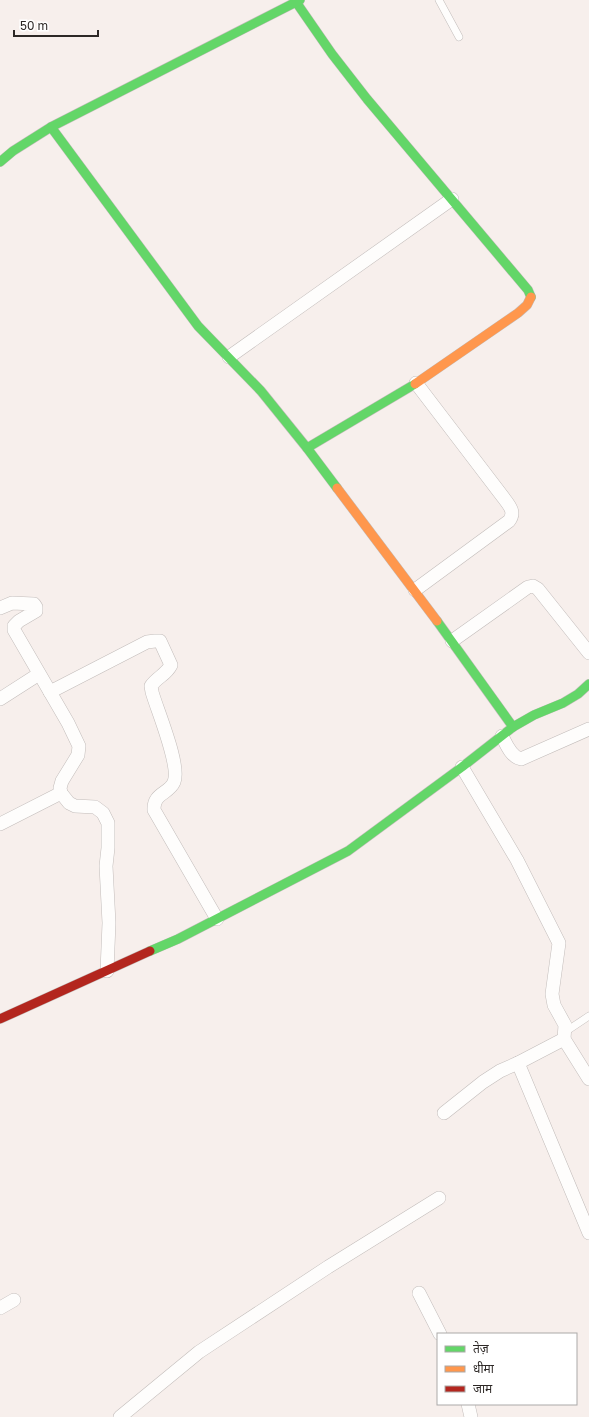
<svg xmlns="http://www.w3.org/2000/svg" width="589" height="1417" viewBox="0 0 589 1417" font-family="'Golos Text','Noto Sans Devanagari',sans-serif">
	<rect width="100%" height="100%" fill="#f7efec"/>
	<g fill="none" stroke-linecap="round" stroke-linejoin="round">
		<defs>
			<g id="lane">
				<path d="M439 0 459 37"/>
				<path d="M565 1032 589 1016"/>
			</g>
			<g id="street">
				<path d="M229 357 452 199"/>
				<path d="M415 590 509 521C516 512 509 505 503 497L416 383"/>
				<path d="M0 608 12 603 34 604 36 607V611L19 621 14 626V630L68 723 79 746 78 755 62 781 60 788 61 793 69 803 75 806 95 807 103 813 108 823V848L106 866 109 923 107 971"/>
				<path d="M452 641 528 587 533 586 538 589 589 653"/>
				<path d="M50 692 147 642 155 641H160L171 665C166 675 157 677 151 686L152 692C157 710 181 766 174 782 169 794 153 793 154 810L217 919"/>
				<path d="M0 699 39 674"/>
				<path d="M502 736C506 744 511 757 521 759L589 729"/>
				<path d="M462 767 517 860 559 943 552 994 554 1005 565 1025 564 1039 589 1079"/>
				<path d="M0 824 61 793"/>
				<path d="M518 1063 589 1233"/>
				<path d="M444 1113 483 1082 500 1071 518 1063 564 1039"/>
				<path d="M419 1293 440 1334"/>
				<path d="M0 1308 14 1300"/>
				<path d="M468 1404 471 1417"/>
				<path d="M120 1417 199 1352 328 1267 439 1198"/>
			</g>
			<g id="fast">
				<path d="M296 2 332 54 367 99 528 290 531 297"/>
				<path d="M51 127 198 326 261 391 307 448 337 488"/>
				<path d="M0 162 13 151 51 127 300 0"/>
				<path d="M307 448 415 384"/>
				<path d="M437 621 513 727"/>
				<path d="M150 951 178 939 348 851 462 767 513 727 534 715 563 703 578 694 589 684"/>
			</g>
			<g id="slow">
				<path d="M415 384 518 313 527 305 531 297"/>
				<path d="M337 488 437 621"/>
			</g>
			<path id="jam" d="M0 1019 150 951"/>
		</defs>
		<!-- lane casing -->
		<use href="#lane" stroke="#c2bcba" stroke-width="8"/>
		<!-- street casing -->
		<use href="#street" stroke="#c2bcba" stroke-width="14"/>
		<!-- fast casing -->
		<use href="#fast" stroke="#c2bcba" stroke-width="10"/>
		<!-- slow casing -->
		<use href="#slow" stroke="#c2bcba" stroke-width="10"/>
		<!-- jam casing -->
		<use href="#jam" stroke="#c2bcba" stroke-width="10"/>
		<!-- lane -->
		<use href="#lane" stroke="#fefdfc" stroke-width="7"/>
		<!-- street -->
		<use href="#street" stroke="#fefdfc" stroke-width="13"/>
		<!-- fast -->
		<use href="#fast" stroke="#63d668" stroke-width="9"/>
		<!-- slow -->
		<use href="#slow" stroke="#ff974d" stroke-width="9"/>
		<!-- jam -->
		<use href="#jam" stroke="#b3261e" stroke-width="9"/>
	</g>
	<!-- legend -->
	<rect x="437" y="1333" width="140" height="72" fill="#ffffff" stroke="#aba9a8"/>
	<rect x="445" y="1346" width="20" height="6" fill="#63d668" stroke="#aba9a8"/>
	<text x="473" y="1353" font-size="12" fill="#2d2826">तेज़</text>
	<rect x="445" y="1366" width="20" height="6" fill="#ff974d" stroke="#aba9a8"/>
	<text x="473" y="1373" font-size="12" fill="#2d2826">धीमा</text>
	<rect x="445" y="1386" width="20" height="6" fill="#b3261e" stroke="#aba9a8"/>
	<text x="473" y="1393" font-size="12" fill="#2d2826">जाम</text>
	<!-- scale -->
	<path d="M14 30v6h84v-6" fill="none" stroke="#2d2826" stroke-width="2"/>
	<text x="20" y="30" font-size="12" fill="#2d2826" stroke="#ffffff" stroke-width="3" paint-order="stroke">50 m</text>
</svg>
